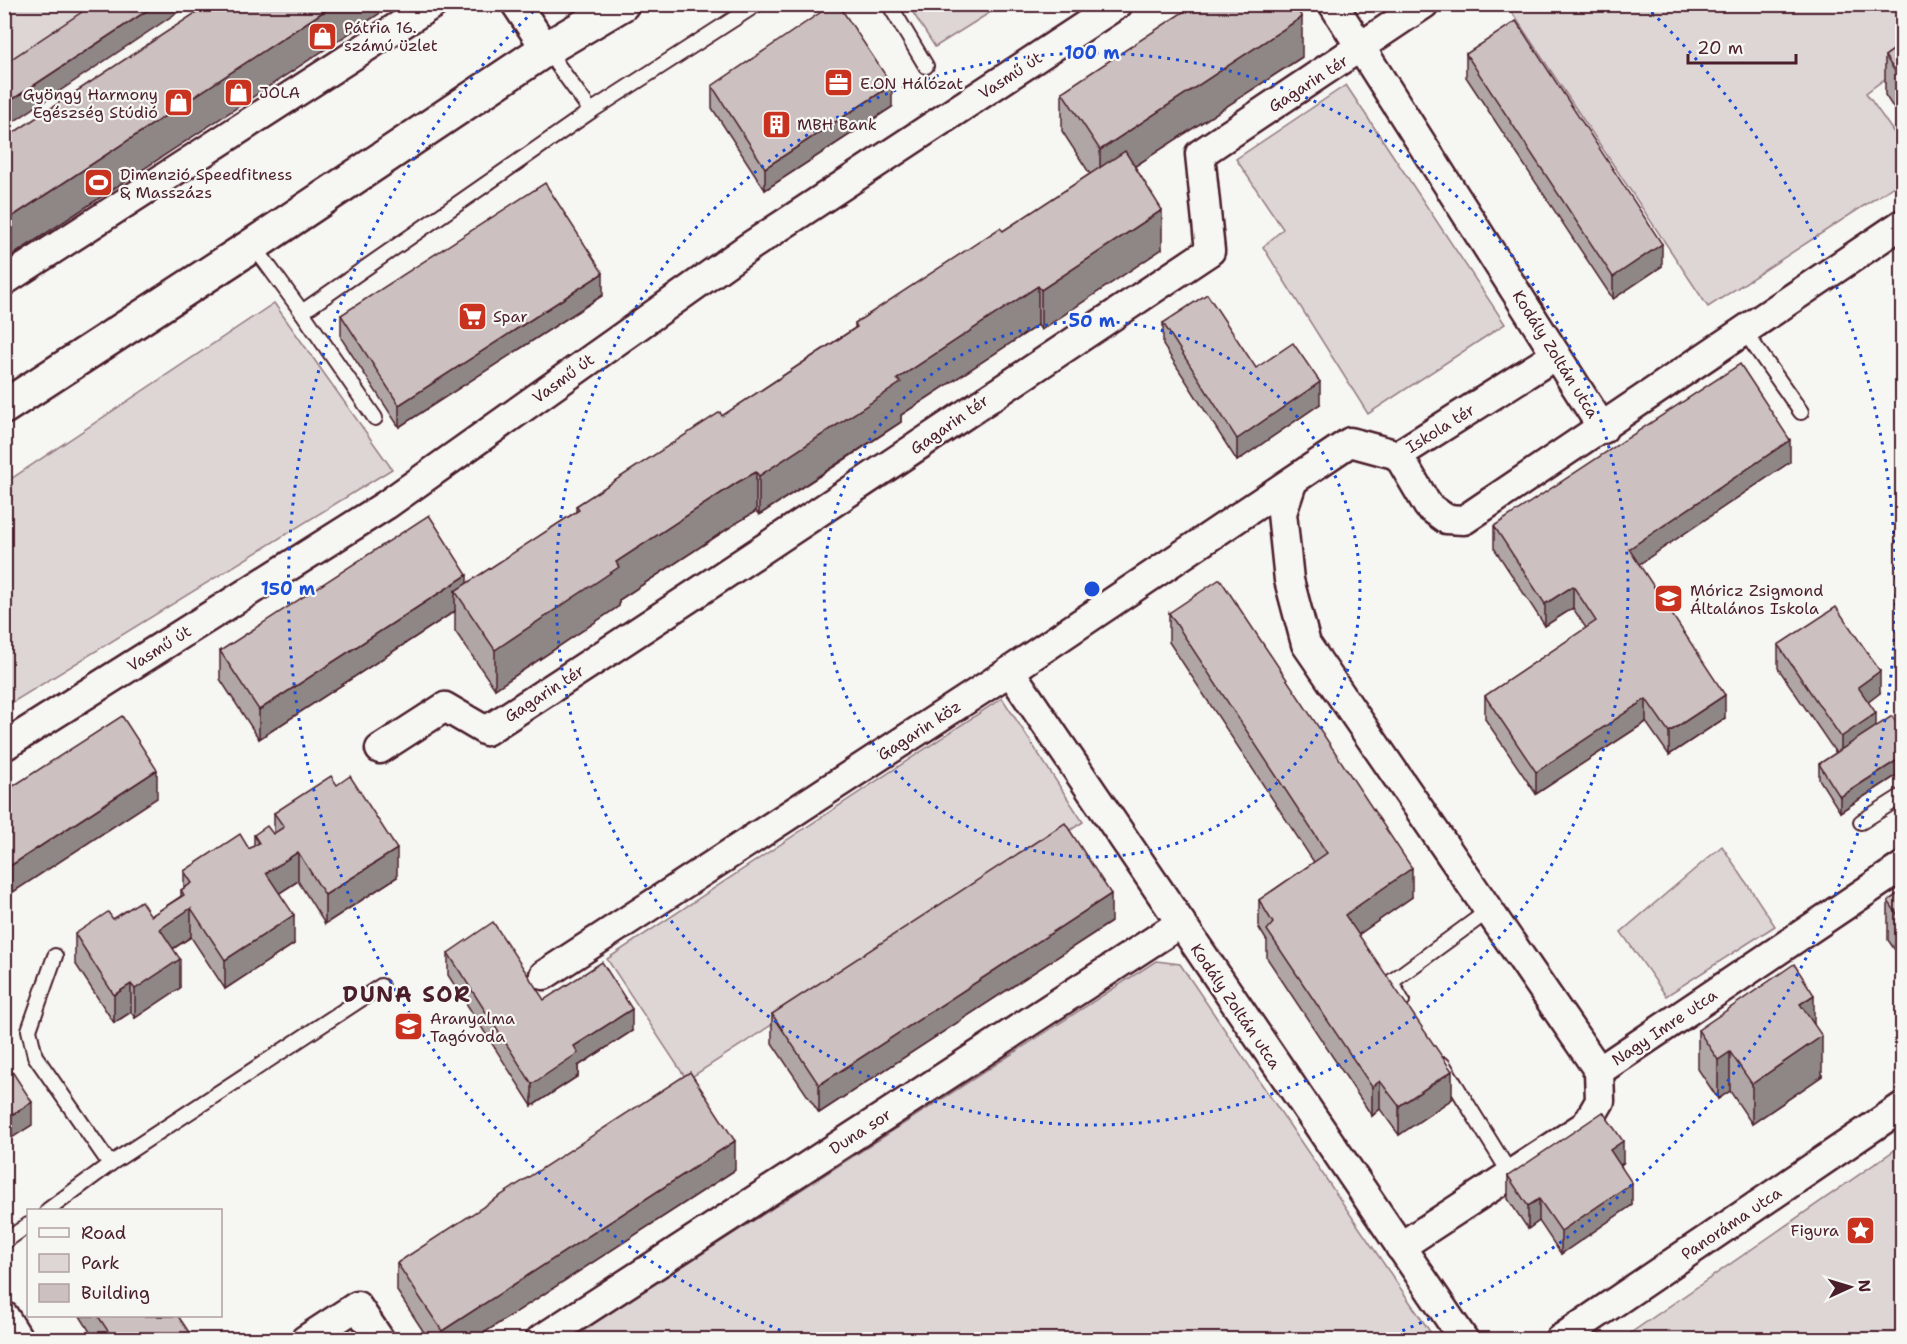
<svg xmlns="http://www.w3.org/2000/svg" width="1907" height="1344" viewBox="0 0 1907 1344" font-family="'Shantell Sans',sans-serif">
	<rect width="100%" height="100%" fill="#f6f6f2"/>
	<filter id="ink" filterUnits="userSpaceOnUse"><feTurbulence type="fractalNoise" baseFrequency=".0167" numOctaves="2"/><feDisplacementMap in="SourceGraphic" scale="12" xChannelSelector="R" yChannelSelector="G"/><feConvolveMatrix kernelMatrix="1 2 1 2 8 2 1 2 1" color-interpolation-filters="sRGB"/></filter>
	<g filter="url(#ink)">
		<!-- green -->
		<g fill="#ddd6d5" stroke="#947a80" stroke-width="1.5">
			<path d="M5 5H101L5 67Z"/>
			<path d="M908 5H1002L935 47Z"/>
			<path d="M1507 5H1902V66L1866 93 1902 144V181L1708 307Z"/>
			<path d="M1346 85 1505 324 1368 414 1263 247 1283 229 1236 159Z"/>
			<path d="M274 303 392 469 5 707V483Z"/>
			<path d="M1002 698 1083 822 687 1080 607 959Z"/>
			<path d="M1722 846 1775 926 1666 996 1621 932Z"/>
			<path d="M1156 961 1180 964 1435 1339H570Z"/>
			<path d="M1902 1145V1339H1622Z"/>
		</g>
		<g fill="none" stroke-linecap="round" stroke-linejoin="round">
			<defs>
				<g id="lane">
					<path d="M889 4 926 66"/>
					<path d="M546 49 591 111"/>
					<path d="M253 245 302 312 591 111 757 4"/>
					<path d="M302 312 375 418"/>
					<path d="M1745 332 1801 412"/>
					<path d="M1861 822 1902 796"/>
					<path d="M55 956 29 1030 35 1056 110 1164"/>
					<path d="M1402 1001 1391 982 1488 911"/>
					<path d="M1443 1065 1511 1175"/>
					<path d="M48 1210 110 1164 381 986"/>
					<path d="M4 1242 28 1225"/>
				</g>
				<g id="street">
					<path d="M516 4 546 49"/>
					<path d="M1333 4 1603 429"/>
					<path d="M4 281 433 4"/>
					<path d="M1398 455 1428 506 1446 519 1464 520 1902 224"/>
					<path d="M1398 455 1556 355"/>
					<path d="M1292 483 1282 513 1289 580 1306 644 1599 1071"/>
					<path d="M1010 671 1464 1340"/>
					<path d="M4 746 386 505 749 247 1118 4"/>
					<path d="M380 749 445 707 486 731C729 574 969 411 1210 251L1200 154 1424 4"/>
					<path d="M544 975 1010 671 1350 442 1398 455"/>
					<path d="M1599 1071 1902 867"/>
					<path d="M1400 1247 1586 1125 1600 1101 1599 1071"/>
					<path d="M4 1316 19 1340"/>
					<path d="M305 1340 357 1306 380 1340"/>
					<path d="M540 1340 1181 923"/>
					<path d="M1559 1340 1902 1107"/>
				</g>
				<path id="secondary" d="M4 407 253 245 546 49 622 4"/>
			</defs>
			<!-- lane casing -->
			<use href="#lane" stroke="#4a1f2b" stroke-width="18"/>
			<!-- street casing -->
			<use href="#street" stroke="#4a1f2b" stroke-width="33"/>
			<!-- secondary casing -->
			<use href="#secondary" stroke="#4a1f2b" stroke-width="38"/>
			<!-- lane -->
			<use href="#lane" stroke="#f6f6f2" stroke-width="14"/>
			<!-- street -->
			<use href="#street" stroke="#f6f6f2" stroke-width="28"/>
			<!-- secondary -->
			<use href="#secondary" stroke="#f6f6f2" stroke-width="33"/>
		</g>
		<!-- wall -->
		<g fill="#afa6a5" stroke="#4a1f2b" stroke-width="1.5">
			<path d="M1902 44V121L1885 95V56Z"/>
			<path d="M1466 54 1662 266 1613 299 1466 77Z"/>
			<path d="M1302 57 1135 166 1162 249 1041 330 1038 325 901 415V422L837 465 759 515 756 511 738 522 619 600V606L495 689 455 631V611L259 739 220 679V651L467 584 576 512V506L722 416 855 328V323L1003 231 1090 174 1062 131V92Z"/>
			<path d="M712 86 892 107 765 190 712 108Z"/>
			<path d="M603 295 399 427 341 338V315Z"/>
			<path d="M1163 323 1256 368 1320 404 1237 461 1163 345Z"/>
			<path d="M1790 462 1639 564 1725 718 1669 755 1646 722 1536 794 1485 719V696L1586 628 1573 608 1545 626 1494 548V526Z"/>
			<path d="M1169 613 1412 897 1358 935 1452 1099 1399 1135 1380 1109 1372 1116 1267 958V941L1259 928V900L1314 862 1169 642Z"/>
			<path d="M1778 645 1880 693 1868 702 1876 727 1902 732V772L1840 812 1819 779V764L1836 753 1778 668Z"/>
			<path d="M274 813 397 877 325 924 298 881 279 893 294 944 225 989 191 937 173 949 180 988 135 1018 131 1012 114 1023 75 963V934L113 919 151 916 181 896V890L184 888V871L249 849 254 846V835L273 834 274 833Z"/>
			<path d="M1902 891V960L1888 940V901Z"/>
			<path d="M1111 922 819 1113 772 1043V1014Z"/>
			<path d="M448 953 544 1000 632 1031 578 1066V1076L532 1106 448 975Z"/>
			<path d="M1814 1024 1822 1076 1752 1124 1730 1091 1718 1099 1698 1069V1030Z"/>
			<path d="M1623 1163 1621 1165 1632 1205 1561 1254 1539 1221 1528 1229 1508 1199V1176Z"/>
			<path d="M735 1170 473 1340H429L397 1291V1263Z"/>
			<path d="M80 1316H178L194 1340H95Z"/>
		</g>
		<!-- shaded-wall -->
		<g fill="#8f8786" stroke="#4a1f2b" stroke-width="1.5">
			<path d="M157 4H190L4 128V105Z"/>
			<path d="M335 4H394L4 261V222Z"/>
			<path d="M1302 17V57L1100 189V150Z"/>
			<path d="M892 85V107L765 190V168Z"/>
			<path d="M1162 210V249L1041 330V290Z"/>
			<path d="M1662 244V266L1613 299V277Z"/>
			<path d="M603 273V295L399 427V405Z"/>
			<path d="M1038 286V325L901 415V422L759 515V476L897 379Z"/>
			<path d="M1320 382V404L1237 461V439Z"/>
			<path d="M1790 440V462L1629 571V549Z"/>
			<path d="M756 472V511L738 522 619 600V606L495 689V650L616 562 738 482Z"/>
			<path d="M467 575V604L455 591V611L259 739V710Z"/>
			<path d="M1573 586V608L1545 626V604Z"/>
			<path d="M1880 671V693L1858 710V687Z"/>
			<path d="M1725 695V718L1669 755V732Z"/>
			<path d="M1646 699V722L1536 794V772Z"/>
			<path d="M1876 713V736L1841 759V737Z"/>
			<path d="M1902 757V772L1840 812V797Z"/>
			<path d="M157 770V798L4 898V870Z"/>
			<path d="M397 849V877L325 924V895Z"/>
			<path d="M298 852V881L266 902V873Z"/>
			<path d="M1412 868V897L1345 944V915Z"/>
			<path d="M1111 894V922L819 1113V1085Z"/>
			<path d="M191 908V937L160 957V929Z"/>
			<path d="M294 915V944L225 989V960Z"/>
			<path d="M180 959V988L135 1018V989Z"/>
			<path d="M131 984V1012L114 1023V995Z"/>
			<path d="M1814 995V1034L1800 1004Z"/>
			<path d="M632 1009V1031L578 1066V1076L532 1106V1084L574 1046Z"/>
			<path d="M1822 1036V1076L1752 1124V1084Z"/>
			<path d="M1730 1052V1091L1718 1099V1060Z"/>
			<path d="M1452 1071V1099L1399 1135V1106Z"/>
			<path d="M1380 1081V1109L1372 1116V1087Z"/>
			<path d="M32 1102V1125L4 1143V1120Z"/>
			<path d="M735 1141V1170L473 1340H442V1331Z"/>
			<path d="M1623 1141V1163L1610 1172V1150Z"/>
			<path d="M1632 1183V1205L1561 1254V1231Z"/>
			<path d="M1539 1199V1221L1528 1229V1206Z"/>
		</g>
		<!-- building -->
		<g fill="#ccc1c0" stroke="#4a1f2b" stroke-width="1.5">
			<path d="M94 4H157L4 105V64Z"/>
			<path d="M209 4H335L4 222V139Z"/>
			<path d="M833 4H838L892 85 765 168 712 86Z"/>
			<path d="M1195 4H1293L1302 17 1100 150 1062 92Z"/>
			<path d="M1516 21 1662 244 1613 277 1466 54Z"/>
			<path d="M1902 44V82L1885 56Z"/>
			<path d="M1125 151 1162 210 1041 290 1038 286 897 379 901 383 837 425 759 476 756 472 738 482 616 562 619 567 495 650 455 591 579 510 576 506 720 412 722 416 857 327 855 323 1000 228 1003 231Z"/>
			<path d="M545 183 603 273 399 405 341 315Z"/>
			<path d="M1207 294 1256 368 1293 343 1320 382 1237 439 1163 323Z"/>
			<path d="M1740 364 1790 440 1629 549 1725 695 1669 732 1646 699 1536 772 1485 696 1596 621 1573 586 1545 604 1494 526Z"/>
			<path d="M429 515 467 575 259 710 220 651Z"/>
			<path d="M1220 579 1412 868 1345 915 1452 1071 1399 1106 1380 1081 1372 1087 1267 930 1273 923 1259 900 1327 853 1169 613Z"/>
			<path d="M1836 607 1880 671 1858 687 1876 713 1841 737 1778 645Z"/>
			<path d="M122 716 157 770 4 870V792Z"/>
			<path d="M1892 716 1902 732V757L1840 797 1819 764Z"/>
			<path d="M331 776 337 785 350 776 397 849 325 895 298 852 266 873 294 915 225 960 191 908 160 929 180 959 135 989 131 984 114 995 75 934 108 912 113 919 141 901 151 916 184 895 181 890 192 883 184 871 240 834 249 849 259 843 254 835 267 826 273 834 284 827 274 813Z"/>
			<path d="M1065 823 1111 894 819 1085 772 1014Z"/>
			<path d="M1902 891V921L1888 901Z"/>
			<path d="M493 922 544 1000 602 962 632 1009 574 1046 578 1053 532 1084 448 953Z"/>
			<path d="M1794 964 1814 995 1800 1004 1822 1036 1752 1084 1730 1052 1718 1060 1698 1030Z"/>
			<path d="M4 1059 32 1102 4 1120Z"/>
			<path d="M690 1072 735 1141 442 1331 397 1263Z"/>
			<path d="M1603 1112 1623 1141 1610 1150 1632 1183 1561 1231 1539 1199 1528 1206 1508 1176Z"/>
			<path d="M98 1316H178L194 1340H114Z"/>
			<path d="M327 1333 331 1340H318Z"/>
		</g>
	</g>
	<!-- distance rings -->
	<g fill="none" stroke="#1d4ed8" stroke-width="3" stroke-dasharray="3 6">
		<circle cx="1092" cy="589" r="268"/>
		<circle cx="1092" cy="589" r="536"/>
		<path d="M797 1337A804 804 0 0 1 539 6M1645 6A804 804 0 0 1 1387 1337"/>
	</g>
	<!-- icons -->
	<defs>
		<symbol id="shop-square" viewBox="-11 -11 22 22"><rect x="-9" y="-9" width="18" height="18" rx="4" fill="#c8321e" stroke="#f6f6f2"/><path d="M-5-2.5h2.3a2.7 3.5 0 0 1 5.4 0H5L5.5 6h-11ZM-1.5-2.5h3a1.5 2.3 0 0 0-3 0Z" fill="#fff"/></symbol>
		<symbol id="office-square" viewBox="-11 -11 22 22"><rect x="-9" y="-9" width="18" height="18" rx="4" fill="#c8321e" stroke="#f6f6f2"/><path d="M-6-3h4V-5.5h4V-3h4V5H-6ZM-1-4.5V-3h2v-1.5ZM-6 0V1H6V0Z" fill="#fff"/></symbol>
		<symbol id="building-square" viewBox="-11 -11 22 22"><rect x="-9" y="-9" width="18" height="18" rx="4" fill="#c8321e" stroke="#f6f6f2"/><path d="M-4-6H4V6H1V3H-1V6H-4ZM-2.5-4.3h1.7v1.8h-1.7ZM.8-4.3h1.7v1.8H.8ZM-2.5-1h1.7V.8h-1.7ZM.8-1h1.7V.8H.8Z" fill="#fff"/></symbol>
		<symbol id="stadium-square" viewBox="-11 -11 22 22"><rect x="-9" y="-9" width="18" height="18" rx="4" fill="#c8321e" stroke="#f6f6f2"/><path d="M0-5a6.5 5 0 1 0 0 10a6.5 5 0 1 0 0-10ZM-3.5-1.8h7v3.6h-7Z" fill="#fff"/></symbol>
		<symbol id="supermarket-square" viewBox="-11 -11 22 22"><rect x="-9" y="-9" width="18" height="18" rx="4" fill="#c8321e" stroke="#f6f6f2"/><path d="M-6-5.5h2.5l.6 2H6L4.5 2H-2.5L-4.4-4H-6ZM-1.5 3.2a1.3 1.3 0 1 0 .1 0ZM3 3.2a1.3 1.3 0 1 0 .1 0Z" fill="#fff"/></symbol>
		<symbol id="school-square" viewBox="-11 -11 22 22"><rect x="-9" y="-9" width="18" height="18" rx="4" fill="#c8321e" stroke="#f6f6f2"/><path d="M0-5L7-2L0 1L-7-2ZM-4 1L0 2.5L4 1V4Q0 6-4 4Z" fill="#fff"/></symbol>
		<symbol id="sight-square" viewBox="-11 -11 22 22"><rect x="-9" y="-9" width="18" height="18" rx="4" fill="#c8321e" stroke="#f6f6f2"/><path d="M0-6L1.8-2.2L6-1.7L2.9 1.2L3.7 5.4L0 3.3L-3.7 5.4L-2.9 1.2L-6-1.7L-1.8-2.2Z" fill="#fff"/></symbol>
	</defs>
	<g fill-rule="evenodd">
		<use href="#shop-square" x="306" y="20" width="33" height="33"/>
		<use href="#office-square" x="822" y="66" width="33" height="33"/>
		<use href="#shop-square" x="222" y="76" width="33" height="33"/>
		<use href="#shop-square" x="162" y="86" width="33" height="33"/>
		<use href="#building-square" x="760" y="108" width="33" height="33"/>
		<use href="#stadium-square" x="82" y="166" width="33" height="33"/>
		<use href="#supermarket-square" x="456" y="300" width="33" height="33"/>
		<use href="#school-square" x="1652" y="582" width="33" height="33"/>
		<use href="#school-square" x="392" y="1010" width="33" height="33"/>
		<use href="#sight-square" x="1844" y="1214" width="33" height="33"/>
	</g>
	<g text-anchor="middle" stroke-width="4.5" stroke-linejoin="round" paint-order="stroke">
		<!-- poi labels -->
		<g font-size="16" fill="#4a1f2b" stroke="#f6f6f2" text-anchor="start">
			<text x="344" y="33">Pátria 16.<tspan x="344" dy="18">számú üzlet</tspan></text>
			<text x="860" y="89">E.ON Hálózat</text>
			<text x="259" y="98">JOLA</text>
			<text x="158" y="100" text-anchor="end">Gyöngy Harmony<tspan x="158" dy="18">Egészség Stúdió</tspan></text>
			<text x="797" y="130">MBH Bank</text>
			<text x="120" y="180">Dimenzió Speedfitness<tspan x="120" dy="18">&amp; Masszázs</tspan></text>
			<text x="493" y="322">Spar</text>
			<text x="1690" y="596">Móricz Zsigmond<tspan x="1690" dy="18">Általános Iskola</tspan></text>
			<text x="430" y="1024">Aranyalma<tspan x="430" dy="18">Tagóvoda</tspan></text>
			<text x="1839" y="1236" text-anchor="end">Figura</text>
		</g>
		<!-- street labels -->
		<g font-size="16" fill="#4a1f2b" stroke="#f6f6f2">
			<text transform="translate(1010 75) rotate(-33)" y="6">Vasmű út</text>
			<text transform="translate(1308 83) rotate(-33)" y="6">Gagarin tér</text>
			<text transform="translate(1556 354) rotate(58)" y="6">Kodály Zoltán utca</text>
			<text transform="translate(563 378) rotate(-36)" y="6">Vasmű út</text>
			<text transform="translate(949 424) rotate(-35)" y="6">Gagarin tér</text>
			<text transform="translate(1440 428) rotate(-32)" y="6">Iskola tér</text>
			<text transform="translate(159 648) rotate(-32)" y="6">Vasmű út</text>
			<text transform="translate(544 693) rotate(-33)" y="6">Gagarin tér</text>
			<text transform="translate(919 730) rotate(-33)" y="6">Gagarin köz</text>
			<text transform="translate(1236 1006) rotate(56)" y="6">Kodály Zoltán utca</text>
			<text transform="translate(1664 1027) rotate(-34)" y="6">Nagy Imre utca</text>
			<text transform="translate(860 1131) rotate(-33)" y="6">Duna sor</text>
			<text transform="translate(1731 1223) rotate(-34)" y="6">Panoráma utca</text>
		</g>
		<!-- district labels -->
		<g font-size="22" font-weight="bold" letter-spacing="1.5" fill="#4a1f2b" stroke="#f6f6f2">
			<text x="407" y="1002">DUNA SOR</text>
		</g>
	</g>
	<circle cx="1092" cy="589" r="9" fill="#1d4ed8" stroke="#f6f6f2" stroke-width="3"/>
	<g font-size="18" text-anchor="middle" font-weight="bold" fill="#1d4ed8" stroke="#f6f6f2" stroke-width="4.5" stroke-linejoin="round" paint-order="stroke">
		<text x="1092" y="59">100 m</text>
		<text x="1092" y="327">50 m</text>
		<text x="288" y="595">150 m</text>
	</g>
	<!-- margin -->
	<rect width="1907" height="1344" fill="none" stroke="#f6f6f2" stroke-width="24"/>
	<rect x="12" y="12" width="1883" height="1320" fill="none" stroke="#4a1f2b" stroke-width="2" filter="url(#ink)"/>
	<!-- legend -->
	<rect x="27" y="1209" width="195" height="108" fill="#f6f6f2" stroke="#b1a0a2" stroke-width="1.5"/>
	<rect x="39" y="1228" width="30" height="9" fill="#f6f6f2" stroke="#b1a0a2" stroke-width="1.5"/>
	<text x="81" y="1239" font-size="18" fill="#4a1f2b">Road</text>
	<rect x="39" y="1254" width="30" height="18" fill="#ddd6d5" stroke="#b1a0a2" stroke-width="1.5"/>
	<text x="81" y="1269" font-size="18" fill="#4a1f2b">Park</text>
	<rect x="39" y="1284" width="30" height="18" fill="#ccc1c0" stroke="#b1a0a2" stroke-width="1.5"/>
	<text x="81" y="1299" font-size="18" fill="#4a1f2b">Building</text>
	<!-- north arrow -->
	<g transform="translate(1850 1287) rotate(86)" stroke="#f6f6f2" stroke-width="4.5" paint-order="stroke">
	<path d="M0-4.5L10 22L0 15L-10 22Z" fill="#4a1f2b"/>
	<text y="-9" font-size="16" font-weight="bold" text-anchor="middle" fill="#4a1f2b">N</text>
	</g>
	<!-- scale -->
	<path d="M1688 54v9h108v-9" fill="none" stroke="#4a1f2b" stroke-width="3"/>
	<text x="1697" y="54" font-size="18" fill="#4a1f2b" stroke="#f6f6f2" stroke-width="4.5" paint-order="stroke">20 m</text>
</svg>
